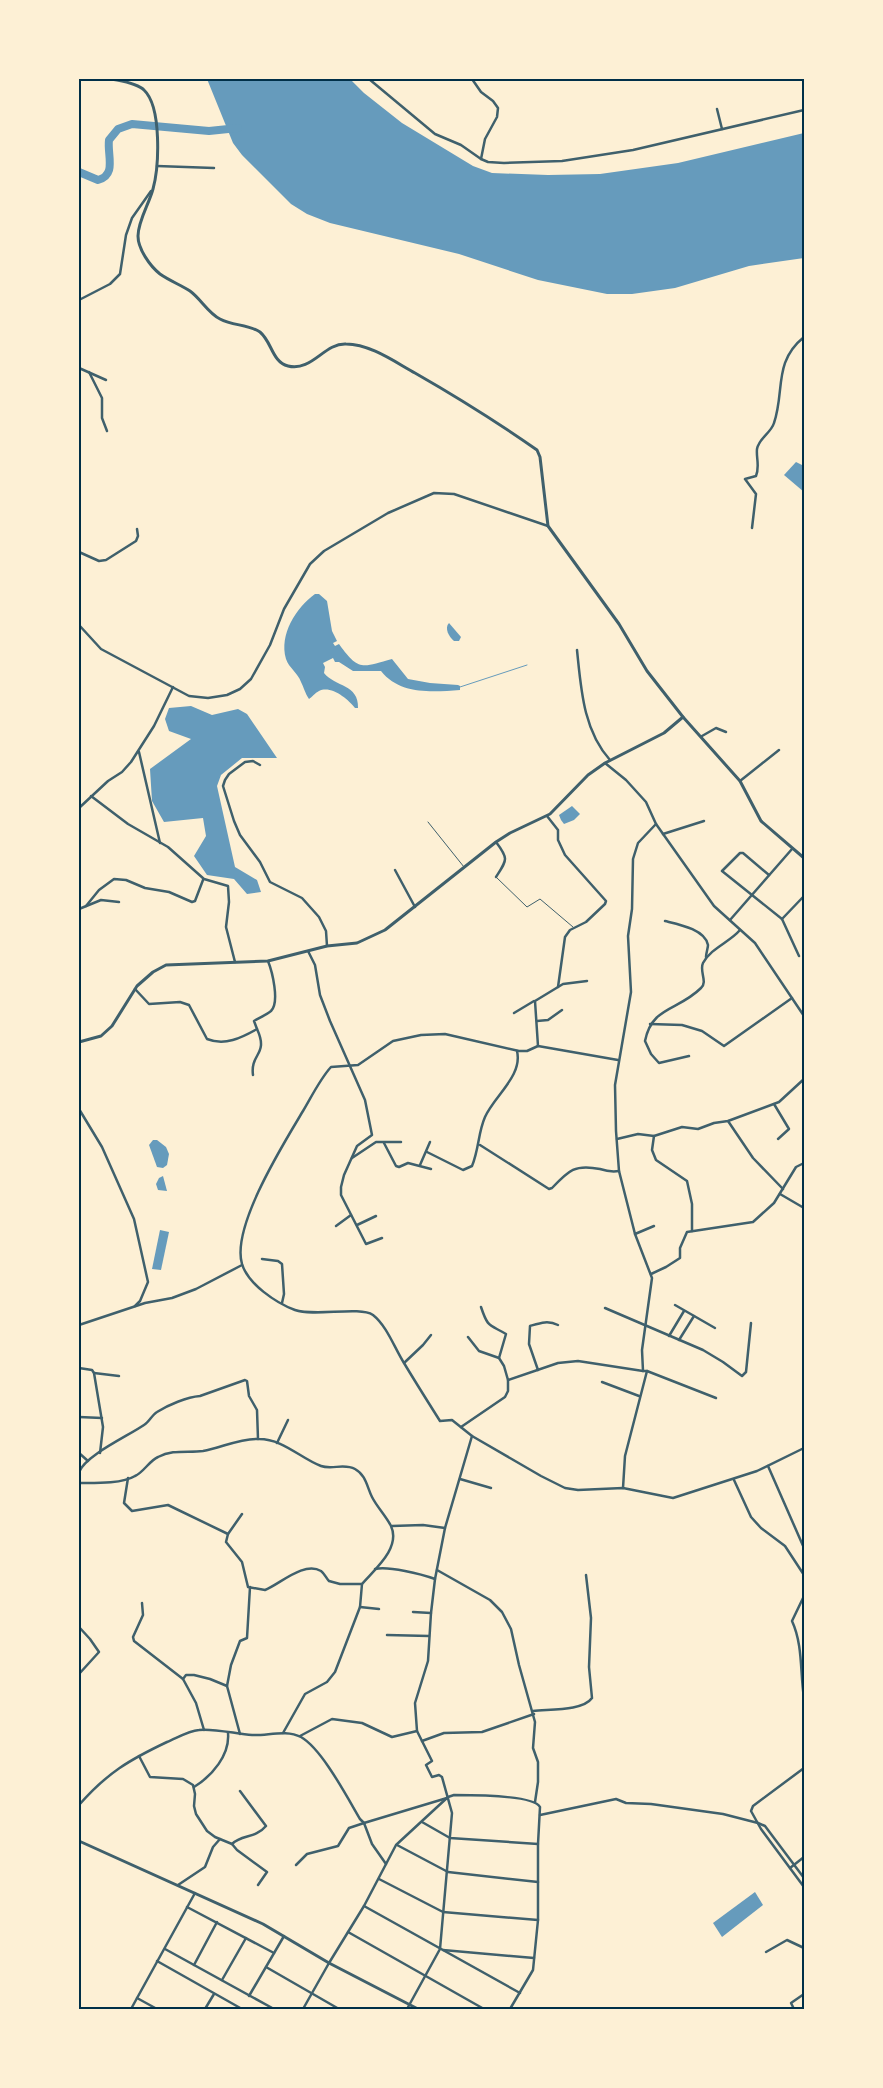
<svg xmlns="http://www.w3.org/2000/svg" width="883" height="2088" viewBox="0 0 883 2088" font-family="Helvetica,sans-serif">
	<rect width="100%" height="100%" fill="#fdf0d5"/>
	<!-- water -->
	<g fill="#669bbc">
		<path d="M207 79H350L364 93 402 123 473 166 492 173 548 175 600 174 678 163 804 133V258L749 266 675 288 632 294H607L538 280 459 254 330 223 307 214 291 204 242 155 233 143Z"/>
		<path d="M796 462 804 466V492L784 475Z"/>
		<path d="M315 594H319L327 601 332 631 337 641 333 643 335 646 339 644C359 672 362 667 392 659L408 679 430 683 458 685 460 686V690C432 692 400 695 381 671H353L339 662H335L333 658 323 663 325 667 324 673C335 687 359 684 358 708H355C348 699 331 685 319 691 315 693 312 697 309 699 305 693 304 688 301 682 298 673 289 668 286 659 279 634 296 608 315 594Z"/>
		<path d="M449 623 461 637 459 641H454C449 637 444 628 449 623Z"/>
		<path d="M191 706 212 715 238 709 247 714 277 758H242L221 775 217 786 235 867 257 880 261 892 247 894 234 879 207 875 194 856 206 836 203 818 164 822 152 801 150 769 191 739 169 731 165 719 169 708Z"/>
		<path d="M572 806 580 814 574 820 564 824 561 820 559 815Z"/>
		<path d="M153 1140H157L166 1147 169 1154 167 1165 163 1168 157 1167 149 1145Z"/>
		<path d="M163 1176 167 1191 158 1190 156 1184 159 1178Z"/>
		<path d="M160 1230 169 1232 161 1270 152 1269Z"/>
		<path d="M755 1892 763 1905 722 1937 713 1923Z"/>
	</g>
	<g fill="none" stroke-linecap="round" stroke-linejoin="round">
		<!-- stream -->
		<path stroke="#669bbc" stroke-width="1" d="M460 687 527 665"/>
		<!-- river -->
		<path stroke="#669bbc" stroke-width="8" d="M79 172 98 180C117 175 107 155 109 140L118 129 132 124 209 131 238 128"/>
		<!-- service -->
		<g stroke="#3f606c" stroke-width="1">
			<path d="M428 822 464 867"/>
			<path d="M496 877 527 907 540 899 573 927"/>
		</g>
		<!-- minor -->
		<g stroke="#3f606c" stroke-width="2.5">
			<path d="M369 79 435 134 461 145 481 159 488 162 504 163 562 161 633 150 804 110"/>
			<path d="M472 79 481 92 493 101 498 108 497 117 485 139 481 159"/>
			<path d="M717 109 722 129"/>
			<path d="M157 166 214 168"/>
			<path d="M79 300 110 284 120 274 126 235 132 218 151 191"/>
			<path d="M79 368 106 380"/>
			<path d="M89 372 102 398V418L107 431"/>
			<path d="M752 528 756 494 745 479 756 476C760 466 756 458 757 449 759 438 771 433 774 423 785 391 773 362 804 337"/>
			<path d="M79 552 99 561 106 560 136 541 138 536 137 529"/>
			<path d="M79 625 101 649 189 696 208 698 227 695 240 689 251 679 270 645 284 609 310 564 324 551 388 513 434 493 454 494 548 526"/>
			<path d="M577 650C581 688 583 730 610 760"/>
			<path d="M702 736 716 728 726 732"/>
			<path d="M139 752 160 843"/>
			<path d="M605 763 626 780 646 802 656 824 714 906 755 943 804 1016"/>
			<path d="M260 765 253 761 245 762 229 774 225 780 223 786 234 821 240 835 260 862 270 882 302 898 319 917 326 931 327 946"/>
			<path d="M740 781 779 750"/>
			<path d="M91 796 128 824 168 847 204 879 228 886 229 902 226 927 235 962"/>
			<path d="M79 808 108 781 122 772 131 762 154 726 173 687"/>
			<path d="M547 816 558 830V840L565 855 606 901 605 904 586 922 570 930 565 937 558 987"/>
			<path d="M663 834 704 821"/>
			<path d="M496 842C509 859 507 860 496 877"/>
			<path d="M395 870 415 907"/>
			<path d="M769 875 743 853H740L722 871 782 919 799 956"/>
			<path d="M86 906 99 890 114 879 126 880 145 888 169 892 192 902 195 901 203 880"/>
			<path d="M79 909 101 900 119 902"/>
			<path d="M782 919 804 896"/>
			<path d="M730 920 792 849"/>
			<path d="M665 921C677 924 705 929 708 945 708 948 706 953 706 957"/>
			<path d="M308 951 315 965 320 995 330 1021 365 1100 372 1135 357 1146 344 1175 341 1187V1195L366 1244 382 1238"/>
			<path d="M135 989 149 1004 180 1002 189 1005 207 1039C225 1046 241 1038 257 1029L254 1021C259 1018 266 1015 271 1011 280 1002 272 971 268 961"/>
			<path d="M514 1013 534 1001"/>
			<path d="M537 1021 548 1020 562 1010"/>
			<path d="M650 1024 682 1025 702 1031 724 1046 792 998"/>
			<path d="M538 1046 535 1001 563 984 587 981"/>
			<path d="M689 1056 659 1063 651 1054 645 1041C652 1006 678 1011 701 988 708 982 699 971 703 963 711 948 730 942 740 930"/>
			<path d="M618 1060 538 1046 527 1051H519L445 1034 421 1035 393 1041 358 1065 331 1067C320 1079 312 1096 303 1111 284 1143 231 1227 242 1264 248 1284 276 1303 295 1310 315 1317 359 1306 373 1315 387 1326 395 1349 404 1363 416 1383 428 1402 440 1421L452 1420 472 1436 541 1476 565 1488 578 1490 623 1488 673 1498 757 1471 804 1448"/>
			<path d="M253 1075C250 1053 269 1055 257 1029"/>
			<path d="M774 1104 789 1129 778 1139"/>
			<path d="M79 1109 102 1147 134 1219 148 1282 140 1301 135 1306"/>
			<path d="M728 1121 753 1158 783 1189"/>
			<path d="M654 1136 652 1150 656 1160 687 1181 692 1204V1231"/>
			<path d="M617 1139 638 1134 654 1136 682 1127 698 1129 714 1123 728 1121 779 1102 804 1079"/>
			<path d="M384 1143 396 1166 399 1167 408 1163 431 1169"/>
			<path d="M480 1145 549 1189 552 1188C569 1170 575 1164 600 1169 606 1171 613 1172 619 1171"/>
			<path d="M427 1152 463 1170 472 1166C479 1149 478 1133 485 1117 494 1096 523 1076 517 1051"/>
			<path d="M352 1158 376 1142H401"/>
			<path d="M420 1165 430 1142"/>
			<path d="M780 1194 804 1208"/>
			<path d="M357 1225 376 1216"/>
			<path d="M336 1226 351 1215"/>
			<path d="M635 1234 654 1226"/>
			<path d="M262 1259 278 1261 282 1264 284 1294 282 1303"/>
			<path d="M651 1274 666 1267 680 1258V1248L687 1232 753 1222 774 1203 796 1167 804 1163"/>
			<path d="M675 1305 715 1328"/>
			<path d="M481 1307C488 1328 489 1324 506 1334L499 1358"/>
			<path d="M605 1308 703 1350 723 1362 742 1376 746 1372 751 1323"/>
			<path d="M79 1325 145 1303 172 1298 196 1289 242 1265"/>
			<path d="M669 1336 684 1311"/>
			<path d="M468 1337 479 1351 499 1358 504 1366 508 1380 558 1363 578 1361 643 1371"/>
			<path d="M679 1340 694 1316"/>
			<path d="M404 1363 423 1345 431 1335"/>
			<path d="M79 1368 92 1370 94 1373 103 1427 100 1453"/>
			<path d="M538 1370 529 1344 530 1326C540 1323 548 1320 558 1325"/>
			<path d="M647 1371 716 1398"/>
			<path d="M94 1373 119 1376"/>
			<path d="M602 1382 639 1396"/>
			<path d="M79 1417 102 1418"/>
			<path d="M461 1427 505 1397 508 1391V1380"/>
			<path d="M277 1443 288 1420"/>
			<path d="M79 1453 88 1461"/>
			<path d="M768 1466 804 1548"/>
			<path d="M79 1472C86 1455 128 1436 144 1425 149 1422 152 1415 157 1412 168 1405 187 1397 200 1396L245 1380 247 1381 249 1396 257 1410 258 1439"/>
			<path d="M128 1478 124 1503 132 1511 168 1505 228 1534"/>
			<path d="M460 1479 491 1488"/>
			<path d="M734 1480 751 1517 761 1528 785 1546 804 1575"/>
			<path d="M79 1483C94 1483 122 1484 135 1476 144 1472 149 1461 158 1457 173 1449 188 1453 203 1451 221 1448 240 1438 259 1439 283 1439 300 1458 321 1466 332 1470 344 1463 355 1469 366 1475 367 1487 372 1497 377 1507 386 1516 391 1526 401 1548 375 1569 362 1584"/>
			<path d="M623 1488 625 1456 647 1371H643L642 1350 652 1278 635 1234 619 1171 616 1131 615 1085 631 992 628 936 632 909 633 859 638 843 656 824"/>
			<path d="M242 1514 228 1534 226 1542 242 1562 248 1587 265 1590C280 1584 304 1561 321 1571 325 1574 326 1578 329 1581L340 1584H362L360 1607 335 1672 327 1682 305 1694 283 1733"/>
			<path d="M392 1526 423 1525 445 1528"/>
			<path d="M375 1569C389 1566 421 1574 435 1579"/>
			<path d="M437 1570 490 1600 502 1612 511 1629 519 1665 535 1722 533 1748 538 1762V1782L535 1802"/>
			<path d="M804 1596 792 1621C803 1645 800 1672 804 1698"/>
			<path d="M142 1603 143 1615 133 1637 134 1641 183 1679 196 1703 204 1730"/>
			<path d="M360 1607 379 1609"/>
			<path d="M413 1612 431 1613 435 1579 445 1528 472 1436"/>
			<path d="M79 1627 90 1639 99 1652 79 1674"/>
			<path d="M387 1635 429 1636"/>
			<path d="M183 1679 186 1675H194L210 1679 227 1686"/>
			<path d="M533 1711C549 1709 583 1711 592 1698L589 1667 591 1618 586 1575"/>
			<path d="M240 1734 227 1686 231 1665 240 1641 247 1638 250 1587"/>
			<path d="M300 1736 332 1719 362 1723 392 1737 417 1731"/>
			<path d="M422 1741 444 1733 482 1732 534 1714"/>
			<path d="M139 1756 150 1777 183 1779 193 1785 195 1794 194 1806 196 1814 207 1831 215 1837 232 1844 237 1850 267 1872 258 1885"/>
			<path d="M804 1768 753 1806 751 1811 761 1829 804 1887"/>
			<path d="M194 1787C212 1776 230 1755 228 1733"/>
			<path d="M79 1805C107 1773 129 1760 167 1742 177 1738 188 1731 199 1730 212 1728 237 1734 252 1735 267 1736 286 1729 301 1737 322 1749 347 1797 360 1819L364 1823 447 1798"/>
			<path d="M540 1815 616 1799 626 1803 651 1804 723 1814 758 1823 765 1826 804 1878"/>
			<path d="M422 1822 450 1838 538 1844"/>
			<path d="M232 1844C242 1834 255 1839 266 1826L240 1791"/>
			<path d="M397 1845 448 1872 538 1882"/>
			<path d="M296 1865 307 1854 338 1846 349 1828 364 1823 372 1844 386 1864"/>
			<path d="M790 1868 804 1857"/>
			<path d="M379 1879 443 1912 538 1920"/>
			<path d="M178 1885 205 1867 213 1847 220 1839"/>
			<path d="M364 1906 520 1993"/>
			<path d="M187 1907 274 1953"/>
			<path d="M348 1932 484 2009"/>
			<path d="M165 1949 274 2009"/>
			<path d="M443 1950 534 1958"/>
			<path d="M766 1952 787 1940 804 1948"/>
			<path d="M157 1961 242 2009"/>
			<path d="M194 1965 217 1922"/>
			<path d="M266 1967 339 2009"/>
			<path d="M222 1980 246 1938"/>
			<path d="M249 1996 284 1936"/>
			<path d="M137 1998 157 2009"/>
			<path d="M131 2009 195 1893"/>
			<path d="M205 2009 214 1994"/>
			<path d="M303 2009 329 1963 364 1906 396 1845 448 1797 454 1795C470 1795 534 1795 540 1807L538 1844V1920L533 1970 510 2009"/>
			<path d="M407 2009 440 1949 452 1813 442 1777 439 1775 432 1777 426 1765 432 1761 417 1731 415 1703 428 1661 431 1613"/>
			<path d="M794 2009 791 2003 804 1994"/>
		</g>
		<!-- tertiary -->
		<g stroke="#3f606c" stroke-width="3">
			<path d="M112 79C121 81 137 83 144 90 162 107 159 167 153 189 149 204 138 221 138 236 138 249 150 266 160 274 170 281 181 285 190 291 201 299 208 313 220 319 233 326 248 324 260 332 272 342 272 362 288 366 312 372 324 343 346 344 370 344 395 362 415 373 457 397 497 422 537 450L540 457 548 526 619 624 647 671 683 717 740 781 761 821 804 858"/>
			<path d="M79 1042 101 1036 112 1026 137 986 153 972 166 965 268 961 327 946 357 943 385 930 496 842 510 833 550 814 588 775 605 763 664 733 683 717"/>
			<path d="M79 1841 263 1924 329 1963 418 2009"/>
		</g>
	</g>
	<!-- border -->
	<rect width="883" height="2088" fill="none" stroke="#fdf0d5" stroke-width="160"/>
	<rect x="80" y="80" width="723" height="1928" fill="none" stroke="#003049" stroke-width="2"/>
</svg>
